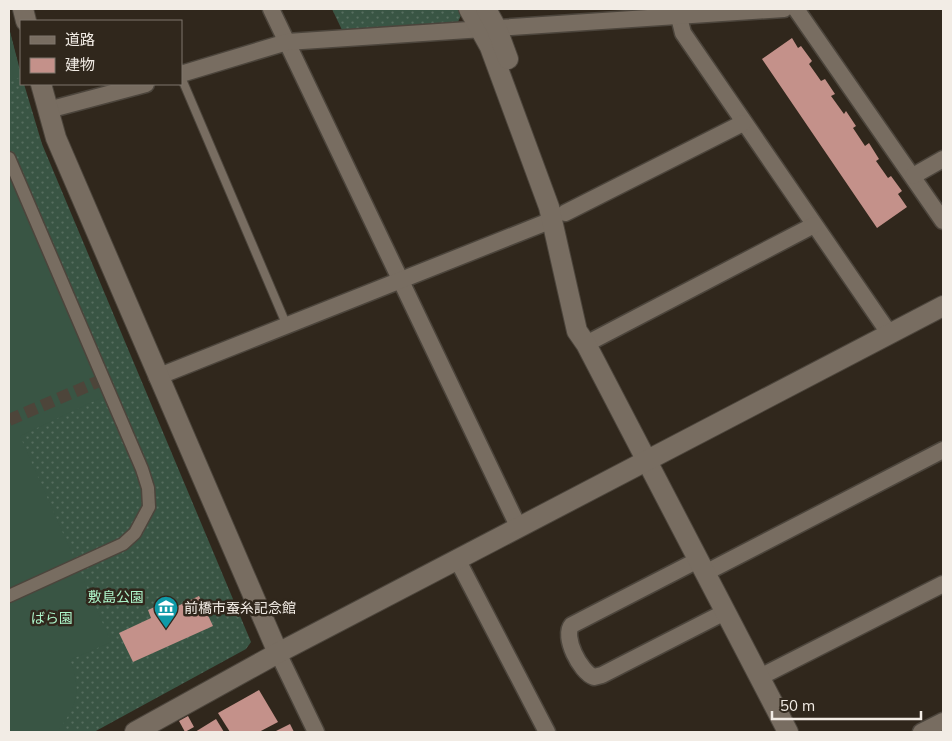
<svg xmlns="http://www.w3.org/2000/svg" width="952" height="741" viewBox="0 0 952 741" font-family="Mulish,'Noto Sans JP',sans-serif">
	<defs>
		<pattern id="grass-dots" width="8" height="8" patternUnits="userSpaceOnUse" patternTransform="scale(1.25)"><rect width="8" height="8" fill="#395544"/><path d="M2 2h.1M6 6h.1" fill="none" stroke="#566e5f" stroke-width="1.8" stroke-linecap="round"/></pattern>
	</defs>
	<rect width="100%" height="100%" fill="#30271c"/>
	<!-- grass -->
	<g fill="url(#grass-dots)">
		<path d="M332 9H462L463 11 458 22 342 30Z"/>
		<path d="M9 28 21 74V84H24L42 144 251 642 246 649 94 732H9Z"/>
	</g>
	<!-- garden -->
	<g fill="#395544">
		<path d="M9 28 21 77 9 81Z"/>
		<path d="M9 158 109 394 20 436 111 642 70 660C82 691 77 706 57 732H9Z"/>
	</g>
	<!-- building -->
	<g fill="#c4918a">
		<path d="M792 38 798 48 801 46 812 61 809 64 821 81 825 79 835 94 831 96 844 114 846 111 856 126 853 128 865 146 869 143 879 159 876 161 888 178 891 176 902 191 898 194 907 207 877 228 762 59Z"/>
		<path d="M199 596 213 626 133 662 119 633 151 618 148 610 163 603 167 611Z"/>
		<path d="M259 690 278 722 259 732H230L218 713Z"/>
		<path d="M188 716 194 727 185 732 179 721Z"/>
		<path d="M216 719 224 732H195Z"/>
		<path d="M290 724 294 732H274Z"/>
	</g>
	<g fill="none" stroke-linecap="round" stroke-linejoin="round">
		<!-- pedestrian-tunnel -->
		<path stroke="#4d453a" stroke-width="12" stroke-dasharray="12 6" stroke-linecap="butt" d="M9 420 97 382"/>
		<defs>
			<path id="service" d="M181 77 287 326"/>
			<path id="pedestrian" d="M9 158 142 469 148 488 149 507 135 533 123 544 9 596"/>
			<g id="minor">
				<path d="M271 9 518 526"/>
				<path d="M796 9 943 221"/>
				<path d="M679 17 683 33 889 333"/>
				<path d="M181 74 287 42 784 9"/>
				<path d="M48 110 146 84"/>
				<path d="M913 176 943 159"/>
				<path d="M565 213 743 123"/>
				<path d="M586 344 814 225"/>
				<path d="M157 377 552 220"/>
				<path d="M457 559 547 732"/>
				<path d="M698 560 572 625C562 636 580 672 594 677L602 675 725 612"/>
				<path d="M705 573 943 450"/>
				<path d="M278 653 316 732"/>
				<path d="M760 677 943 584"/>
				<path d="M921 732 943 721"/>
			</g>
			<g id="tertiary">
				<path d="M23 9 26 21"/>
				<path d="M469 9 490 47 549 207 577 331 586 344 788 732"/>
				<path d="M486 9 497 29 508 59"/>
				<path d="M41 84 56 138 278 653"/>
				<path d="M135 732 278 653 943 306"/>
			</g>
		</defs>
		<!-- service casing -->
		<use href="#service" stroke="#4c453c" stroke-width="10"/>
		<!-- pedestrian casing -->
		<use href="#pedestrian" stroke="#4c453c" stroke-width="15"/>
		<!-- minor casing -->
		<use href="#minor" stroke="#4c453c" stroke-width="19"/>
		<!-- tertiary casing -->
		<use href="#tertiary" stroke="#4c453c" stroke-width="22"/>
		<!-- service -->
		<use href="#service" stroke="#786d61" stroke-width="8"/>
		<!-- pedestrian -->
		<use href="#pedestrian" stroke="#786d61" stroke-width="12"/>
		<!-- minor -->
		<use href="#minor" stroke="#786d61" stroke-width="16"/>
		<!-- tertiary -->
		<use href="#tertiary" stroke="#786d61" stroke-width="20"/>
	</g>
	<!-- icons -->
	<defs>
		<symbol id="museum-pin" viewBox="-11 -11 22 30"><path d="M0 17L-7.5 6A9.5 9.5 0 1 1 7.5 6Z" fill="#0f9aa8" stroke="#30271c"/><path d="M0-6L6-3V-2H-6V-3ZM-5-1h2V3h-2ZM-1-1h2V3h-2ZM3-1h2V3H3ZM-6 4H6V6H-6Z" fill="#fff"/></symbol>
	</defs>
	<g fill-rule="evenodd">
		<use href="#museum-pin" x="152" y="594" width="28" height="38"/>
	</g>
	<g text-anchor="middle" stroke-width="5" stroke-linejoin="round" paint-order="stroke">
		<!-- park labels -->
		<g font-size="14" fill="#adf4c9" stroke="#30271c">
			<text x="116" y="602">敷島公園</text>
			<text x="52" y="623">ばら園</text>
		</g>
		<!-- poi labels -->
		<g font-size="14" fill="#f2ece5" stroke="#30271c" text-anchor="start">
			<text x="184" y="613">前橋市蚕糸記念館</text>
		</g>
	</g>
	<!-- border -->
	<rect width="952" height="741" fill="none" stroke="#f2ece5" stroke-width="20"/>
	<!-- legend -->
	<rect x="20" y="20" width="162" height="65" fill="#30271c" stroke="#7e766c"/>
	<rect x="30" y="36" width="25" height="8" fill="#786d61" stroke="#7e766c"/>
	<text x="65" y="45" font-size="15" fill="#f2ece5">道路</text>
	<rect x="30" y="58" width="25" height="15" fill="#c4918a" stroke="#7e766c"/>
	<text x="65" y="70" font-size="15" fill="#f2ece5">建物</text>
	<!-- scale -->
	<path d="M772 711v8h149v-8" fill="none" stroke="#f2ece5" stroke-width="2.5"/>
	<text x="780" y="711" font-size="15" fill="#f2ece5" stroke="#30271c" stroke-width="4" paint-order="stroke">50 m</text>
</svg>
